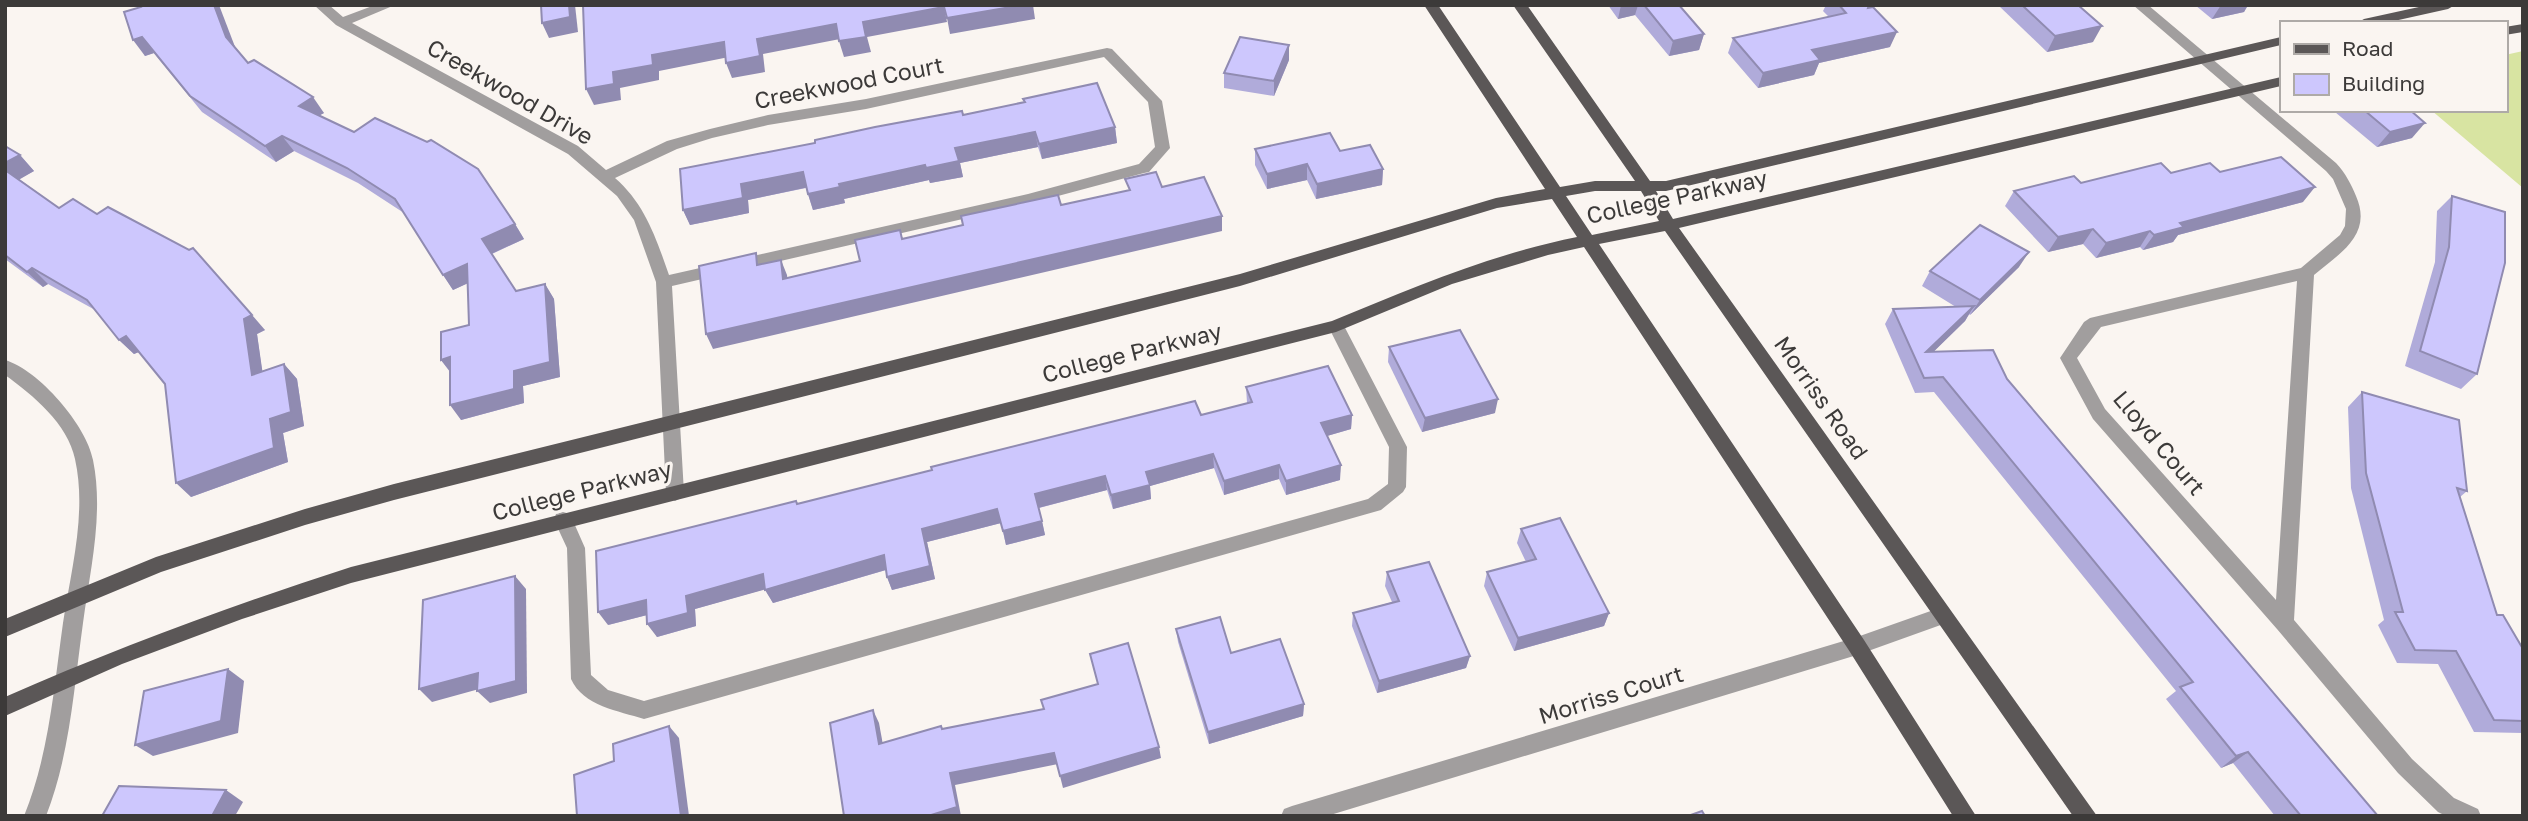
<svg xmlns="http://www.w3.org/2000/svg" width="2528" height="821" viewBox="0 0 2528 821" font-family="'Golos Text',sans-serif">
	<rect width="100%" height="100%" fill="#faf5f1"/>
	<!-- green -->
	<path fill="#d8e4a2" d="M2523 51V188L2431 110H2505V55Z"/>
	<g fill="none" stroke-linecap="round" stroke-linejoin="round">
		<!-- minor -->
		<g fill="#a19e9e" fill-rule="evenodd">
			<path d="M314 5H329L343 17 375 5H395L352 23 578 146 606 170 667 141 710 129 768 115 866 99 1107 48 1112 49 1162 101 1170 148 1149 172 1144 173 1028 204 672 286 684 493 681 498 675 501 669 498 666 493 656 282 634 220 617 196 568 154 336 25ZM1104 57 1148 102 1155 147 1139 164 1028 194 669 275C656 238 645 204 615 178L677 149 712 138 768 125 866 109Z"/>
			<path d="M2133 5H2148L2336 163C2346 174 2351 184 2356 196 2373 235 2340 253 2314 275L2294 620 2412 759 2454 798 2478 809 2481 816H2446L2438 812 2398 773 2277 629 2093 419 2060 358 2084 322 2090 318 2301 268 2340 235 2345 226 2346 209 2333 179 2326 171ZM2297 281 2276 600 2105 409 2077 358 2101 327Z"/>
			<path d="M1336 320 1342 322 1407 447 1406 487 1403 492 1381 510 644 719C619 711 583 706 571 679L567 548 554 520 556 514 563 512 570 514 585 548 591 675 608 690 644 701 1368 499 1388 484 1389 447 1328 326Z"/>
			<path d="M5 360C39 370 87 426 93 460 104 514 90 570 83 623 74 687 70 755 46 816H24C49 755 54 687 63 623 71 570 87 513 75 459 68 424 33 395 5 375Z"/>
			<path d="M1942 607 1949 610 1952 616 1949 622 1857 655 1327 816H1281L1284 809 1292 806 1857 637Z"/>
		</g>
		<!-- major -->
		<g fill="#5b5757" fill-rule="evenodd">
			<path d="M1424 5H1438L1560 187 1595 181H1635L1513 5H1527L1650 181H1666L2281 37V45L1666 191H1656L1673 219 2281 77V86L1679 228 2097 816H2073L1665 231 1599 244 1864 640 1976 816H1953L1850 652 1584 247 1548 255 1452 284 1336 332 351 583 242 619 122 664 5 716V697C119 647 233 605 351 567L1332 321C1412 288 1492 254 1577 237L1552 199 1497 208 1240 286 394 500 305 525 161 572 5 637V619L156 557 305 509 394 484 1240 274 1496 198 1545 189ZM1595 191H1641L1659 221 1592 235 1566 196Z"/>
			<path d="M2428 5H2455L2448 9 2385 23H2357L2364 19Z"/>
			<path d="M2523 24V32L2505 35V27Z"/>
		</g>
	</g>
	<!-- wall -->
	<g fill="#b0abda">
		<path d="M1608 5H1679L1704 34 1699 50 1669 56 1635 15 1618 19Z"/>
		<path d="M1826 5H1869L1868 8 1890 47 1819 63 1814 75 1758 88 1728 53 1733 38 1829 17 1823 11Z"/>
		<path d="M1998 5H2078L2093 42 2047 52Z"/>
		<path d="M2195 5H2248L2244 12 2212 19Z"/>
		<path d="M124 12 236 48 248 63 324 113 319 115 515 224 524 239 492 254 516 291 545 284 554 299 560 377 523 386 524 403 461 420 450 372 441 360 469 325 468 283 453 290 404 213 358 183 294 151 276 162 202 112 154 53 145 56Z"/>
		<path d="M1289 60 1274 96 1224 88V73Z"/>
		<path d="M2336 110H2410L2412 138 2377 147 2335 112Z"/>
		<path d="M963 115 1115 127 1117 143 1042 159 1038 147 960 163 963 177 930 183 929 180 844 199 845 203 813 210 806 188 748 200 749 213 690 225 683 210Z"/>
		<path d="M5 146 20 155 34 171 19 179 59 208 265 330 257 334 262 371 284 364 297 379 304 426 283 433 288 462 191 497 165 384 139 352 134 354 119 340 97 311 48 284 43 287 5 259Z"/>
		<path d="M1255 149 1340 151 1383 169 1382 185 1316 199 1307 180 1267 189 1255 165Z"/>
		<path d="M2220 172 2303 202 2178 235 2173 242 2143 250 2140 247 2096 258 2083 244 2048 252 2005 206 2014 191 2171 173Z"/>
		<path d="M2452 196 2477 374 2461 389 2405 366 2435 262 2437 211Z"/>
		<path d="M2019 267 1970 315 1969 314 1965 321 1933 352 2007 379 2378 816H2275L2233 763 2221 768 2166 699 2176 691 1934 392 1915 393 1885 324 1893 309 1956 307 1922 286 1930 271Z"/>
		<path d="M1389 347 1495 413 1422 432 1388 362Z"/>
		<path d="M1246 387 1352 415 1351 429 1327 436 1340 480 1286 495 1279 479 1224 495 1214 468 1150 486 1151 499 1113 509 1107 490 1039 508 1045 535 1006 545 1001 523 927 542 935 579 892 590 887 577 886 570 773 603 765 589 695 609 696 626 657 637 647 615 608 625 796 501 798 504 1201 415 1247 403Z"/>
		<path d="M2362 392 2467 491 2460 497 2497 615 2523 649V733L2474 732 2438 664 2397 663 2378 625 2384 620 2351 488 2348 407Z"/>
		<path d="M1521 529 1609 613 1604 626 1514 651 1484 586 1487 572 1526 562 1517 543Z"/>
		<path d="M1387 572 1470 656 1466 668 1377 693 1352 626 1353 613 1392 602 1385 586Z"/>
		<path d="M1176 629 1231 653 1304 704 1303 716 1209 744 1178 642Z"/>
	</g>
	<!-- shaded-wall -->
	<g fill="#908bb1">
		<path d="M214 5H219L237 52 226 37Z"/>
		<path d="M569 5H575L578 32 549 38 542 23Z"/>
		<path d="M1023 5H1033L1035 19 950 34 947 18Z"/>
		<path d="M1621 5H1638L1635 15 1618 19Z"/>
		<path d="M2221 5H2248L2244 12 2212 19Z"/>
		<path d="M944 7 947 22 867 37 871 52 844 57 839 41 863 22Z"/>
		<path d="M836 24 840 39 763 54 765 72 732 78 726 63 757 39Z"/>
		<path d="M2102 26 2093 42 2047 52 2055 36Z"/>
		<path d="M1897 32 1890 47 1819 63 1814 75 1758 88 1763 73 1812 50Z"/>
		<path d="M1704 34 1699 50 1669 56 1673 41Z"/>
		<path d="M142 37 154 53 145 56 133 40Z"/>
		<path d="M724 42 729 57 659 71V80L620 88 621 100 594 105 586 89 613 72 652 55Z"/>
		<path d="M1289 45V60L1274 96V81Z"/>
		<path d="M313 97 324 113 310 121 299 106Z"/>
		<path d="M2425 123 2412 138 2377 147 2390 132Z"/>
		<path d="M1115 127 1117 143 1042 159 1039 144Z"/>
		<path d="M1035 132 1038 147 960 163 963 177 930 183 929 180 844 199 845 203 813 210 808 194 955 148Z"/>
		<path d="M282 136 294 151 276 162 265 146Z"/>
		<path d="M20 155 34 171 15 182 5 172V163Z"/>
		<path d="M1307 164V180L1267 189V174Z"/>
		<path d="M1383 169 1382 185 1316 199 1317 184Z"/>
		<path d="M803 172 809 187 748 200 749 213 690 225 683 210 741 184Z"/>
		<path d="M2315 187 2303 202 2178 235 2173 242 2143 250 2154 235 2180 223Z"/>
		<path d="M1222 216V231L713 349 706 334Z"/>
		<path d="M515 224 524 239 491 254 482 239Z"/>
		<path d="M2093 229 2083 244 2048 252 2058 237Z"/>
		<path d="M2150 231 2140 247 2096 258 2106 243Z"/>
		<path d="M2029 252 2019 267 1970 315 1980 300Z"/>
		<path d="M781 260 787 275 789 294 783 279Z"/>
		<path d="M467 264 477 279 453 290 443 275Z"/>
		<path d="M32 268 48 284 43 287 27 272Z"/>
		<path d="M545 284 554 299 560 377 523 386 524 403 461 420 450 405Z"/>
		<path d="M1974 306 1965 321 1918 367 1926 352Z"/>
		<path d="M252 315 265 330 257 334 265 389 252 375 244 319Z"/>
		<path d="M126 336 141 351 134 354 119 340Z"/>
		<path d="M450 357 452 374 441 360Z"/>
		<path d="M284 364 297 379 304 426 283 433 288 462 191 497 176 483 270 419Z"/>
		<path d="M1498 399 1495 413 1422 432 1425 418Z"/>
		<path d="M1352 415 1351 429 1320 438 1321 423Z"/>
		<path d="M1213 454 1214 468 1150 486 1151 499 1113 509 1111 495 1146 472Z"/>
		<path d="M1279 465V479L1224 495V481Z"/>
		<path d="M1341 465 1340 480 1286 495V481Z"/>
		<path d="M1105 476 1107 490 1038 508 1035 494Z"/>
		<path d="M997 509 1001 523 927 542 935 579 892 590 887 577 922 529Z"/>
		<path d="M1042 521 1045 535 1006 545 1003 531Z"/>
		<path d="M884 555 889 569 773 603 765 590Z"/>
		<path d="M763 574 770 588 695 609 696 626 657 637 647 624 686 596Z"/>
		<path d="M515 576 526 589 527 693 490 703 477 691Z"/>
		<path d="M646 600 655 613 608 625 598 612Z"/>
		<path d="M1609 613 1604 626 1514 651 1518 638Z"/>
		<path d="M1470 656 1466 668 1377 693 1379 681Z"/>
		<path d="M228 669 244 681 238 733 153 756 135 745Z"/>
		<path d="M478 673 490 686 432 702 419 689Z"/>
		<path d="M1304 704 1303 716 1209 744 1208 732Z"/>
		<path d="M873 710 879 723 885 756 879 744Z"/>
		<path d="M669 726 679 738 689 816H681Z"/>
		<path d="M1159 747 1161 758 1063 788 1060 776Z"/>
		<path d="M2248 752 2233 763 2221 768 2236 756Z"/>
		<path d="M1054 753 1058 764 955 785 961 816H928L950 773Z"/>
		<path d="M226 790 243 802 235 816H212Z"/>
	</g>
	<!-- building -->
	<g fill="#cdc7fd" stroke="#908bb1" stroke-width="2">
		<path d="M140 5H214L226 37 248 63 254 60 313 97 299 106 354 132 375 118 427 142 431 140 478 169 515 224 482 239 516 291 545 284 550 362 514 371V389L450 405V357L441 360V332L469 325 467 264 443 275 395 199 347 168 282 136 265 146 190 96 142 37 133 40 124 12 141 7Z"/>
		<path d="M541 5H569L570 17 542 23Z"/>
		<path d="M583 5H1023L947 18 944 7 863 22 866 37 839 41 836 24 757 39 760 56 726 63 724 42 652 55 653 65 613 72 614 84 586 89Z"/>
		<path d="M1644 5H1679L1704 34 1673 41Z"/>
		<path d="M1839 5H1869L1868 8 1873 7 1897 32 1812 50 1820 60 1763 73 1733 38 1846 13Z"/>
		<path d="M2022 5H2078L2102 26 2055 36Z"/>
		<path d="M1240 37 1289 45 1274 81 1224 73Z"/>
		<path d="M1097 83 1115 127 1039 144 1035 132 955 148 959 161 926 168 925 165 839 184 840 187 808 194 803 172 741 184 743 198 683 210 680 169 815 143V140L875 127 962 111 963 115 1025 102 1023 99Z"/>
		<path d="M2364 110H2410L2425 123 2390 132Z"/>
		<path d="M1330 133 1340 151 1370 145 1383 169 1317 184 1307 164 1267 174 1255 149Z"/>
		<path d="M5 146 20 155 5 163Z"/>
		<path d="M2281 157 2315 187 2180 223 2184 227 2154 235 2150 231 2106 243 2093 229 2058 237 2014 191 2074 176 2081 183 2161 163 2171 173 2210 163 2220 172Z"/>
		<path d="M5 170 59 208 73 199 97 214 108 207 189 250 193 248 252 315 244 319 252 375 284 364 291 412 270 419 274 448 176 483 165 384 126 336 119 340 87 300 32 268 27 272 5 255Z"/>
		<path d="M1156 172 1162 187 1204 177 1222 216 706 334 699 266 756 253 757 265 781 260 783 279 860 261 855 240 900 230 902 239 963 225 961 216 1058 195 1061 205 1130 190 1125 179Z"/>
		<path d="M2452 196 2505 212V263L2477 374 2420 351 2449 247Z"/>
		<path d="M1980 225 2029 252 1980 300 1930 271Z"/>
		<path d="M1974 306 1926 352 1993 350 2007 379 2378 816H2301L2248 752 2236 756 2180 687 2193 682 1943 377 1924 378 1893 309Z"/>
		<path d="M1460 330 1498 399 1425 418 1389 347Z"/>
		<path d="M1328 366 1352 415 1321 423 1341 465 1286 481 1279 465 1224 481 1213 454 1146 472 1150 485 1111 495 1105 476 1035 494 1042 521 1003 531 997 509 922 529 930 566 887 577 884 555 765 590 763 574 686 596 688 613 647 624 646 600 598 612 596 551 796 501 797 504 932 470 931 467 1195 401 1201 415 1252 402 1246 387Z"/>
		<path d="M2362 392 2459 420 2467 491 2457 488 2497 615H2503L2523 649V721L2494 720 2456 651 2415 650 2395 612H2403L2366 473Z"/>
		<path d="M1560 518 1609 613 1518 638 1487 572 1536 559 1521 529Z"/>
		<path d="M1429 562 1470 656 1379 681 1353 613 1399 601 1387 572Z"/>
		<path d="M515 576 516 681 477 691 478 673 419 689 423 600Z"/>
		<path d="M1220 617 1231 653 1280 639 1304 704 1208 732 1176 629Z"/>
		<path d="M1128 643 1159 747 1060 776 1054 753 950 773 957 807 928 816H844L830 723 873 710 879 744 941 726 942 729 1044 709 1041 700 1098 684 1090 654Z"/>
		<path d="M228 669 221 721 135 745 144 691Z"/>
		<path d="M669 726 681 816H577L574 775 614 761 613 744Z"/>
		<path d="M119 786 226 790 212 816H102Z"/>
		<path d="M1702 811 1705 816H1688Z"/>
	</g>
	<g text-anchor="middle" stroke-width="6" stroke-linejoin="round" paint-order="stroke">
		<!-- street labels -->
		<g font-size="23" fill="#3c3a39" stroke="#faf5f1">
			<text transform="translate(849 83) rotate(-11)" y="8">Creekwood Court</text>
			<text transform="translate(510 92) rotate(30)" y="8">Creekwood Drive</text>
			<text transform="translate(1677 197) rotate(-12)" y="8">College Parkway</text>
			<text transform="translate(1132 353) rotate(-14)" y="8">College Parkway</text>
			<text transform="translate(1821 398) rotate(55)" y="8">Morriss Road</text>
			<text transform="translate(2159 443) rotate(50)" y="8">Lloyd Court</text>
			<text transform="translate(582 491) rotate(-14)" y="8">College Parkway</text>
			<text transform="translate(1611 695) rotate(-17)" y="8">Morriss Court</text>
		</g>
	</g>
	<!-- border -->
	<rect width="2528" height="821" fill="none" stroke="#3c3a39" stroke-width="14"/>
	<!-- legend -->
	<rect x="2280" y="21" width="228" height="91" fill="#faf5f1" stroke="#aeaaa7" stroke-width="2"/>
	<rect x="2294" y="44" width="35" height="10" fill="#5b5757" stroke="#aeaaa7" stroke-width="2"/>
	<text x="2342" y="56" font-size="21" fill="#3c3a39">Road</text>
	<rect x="2294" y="74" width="35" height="21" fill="#cdc7fd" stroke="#aeaaa7" stroke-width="2"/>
	<text x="2342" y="91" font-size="21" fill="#3c3a39">Building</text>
</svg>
